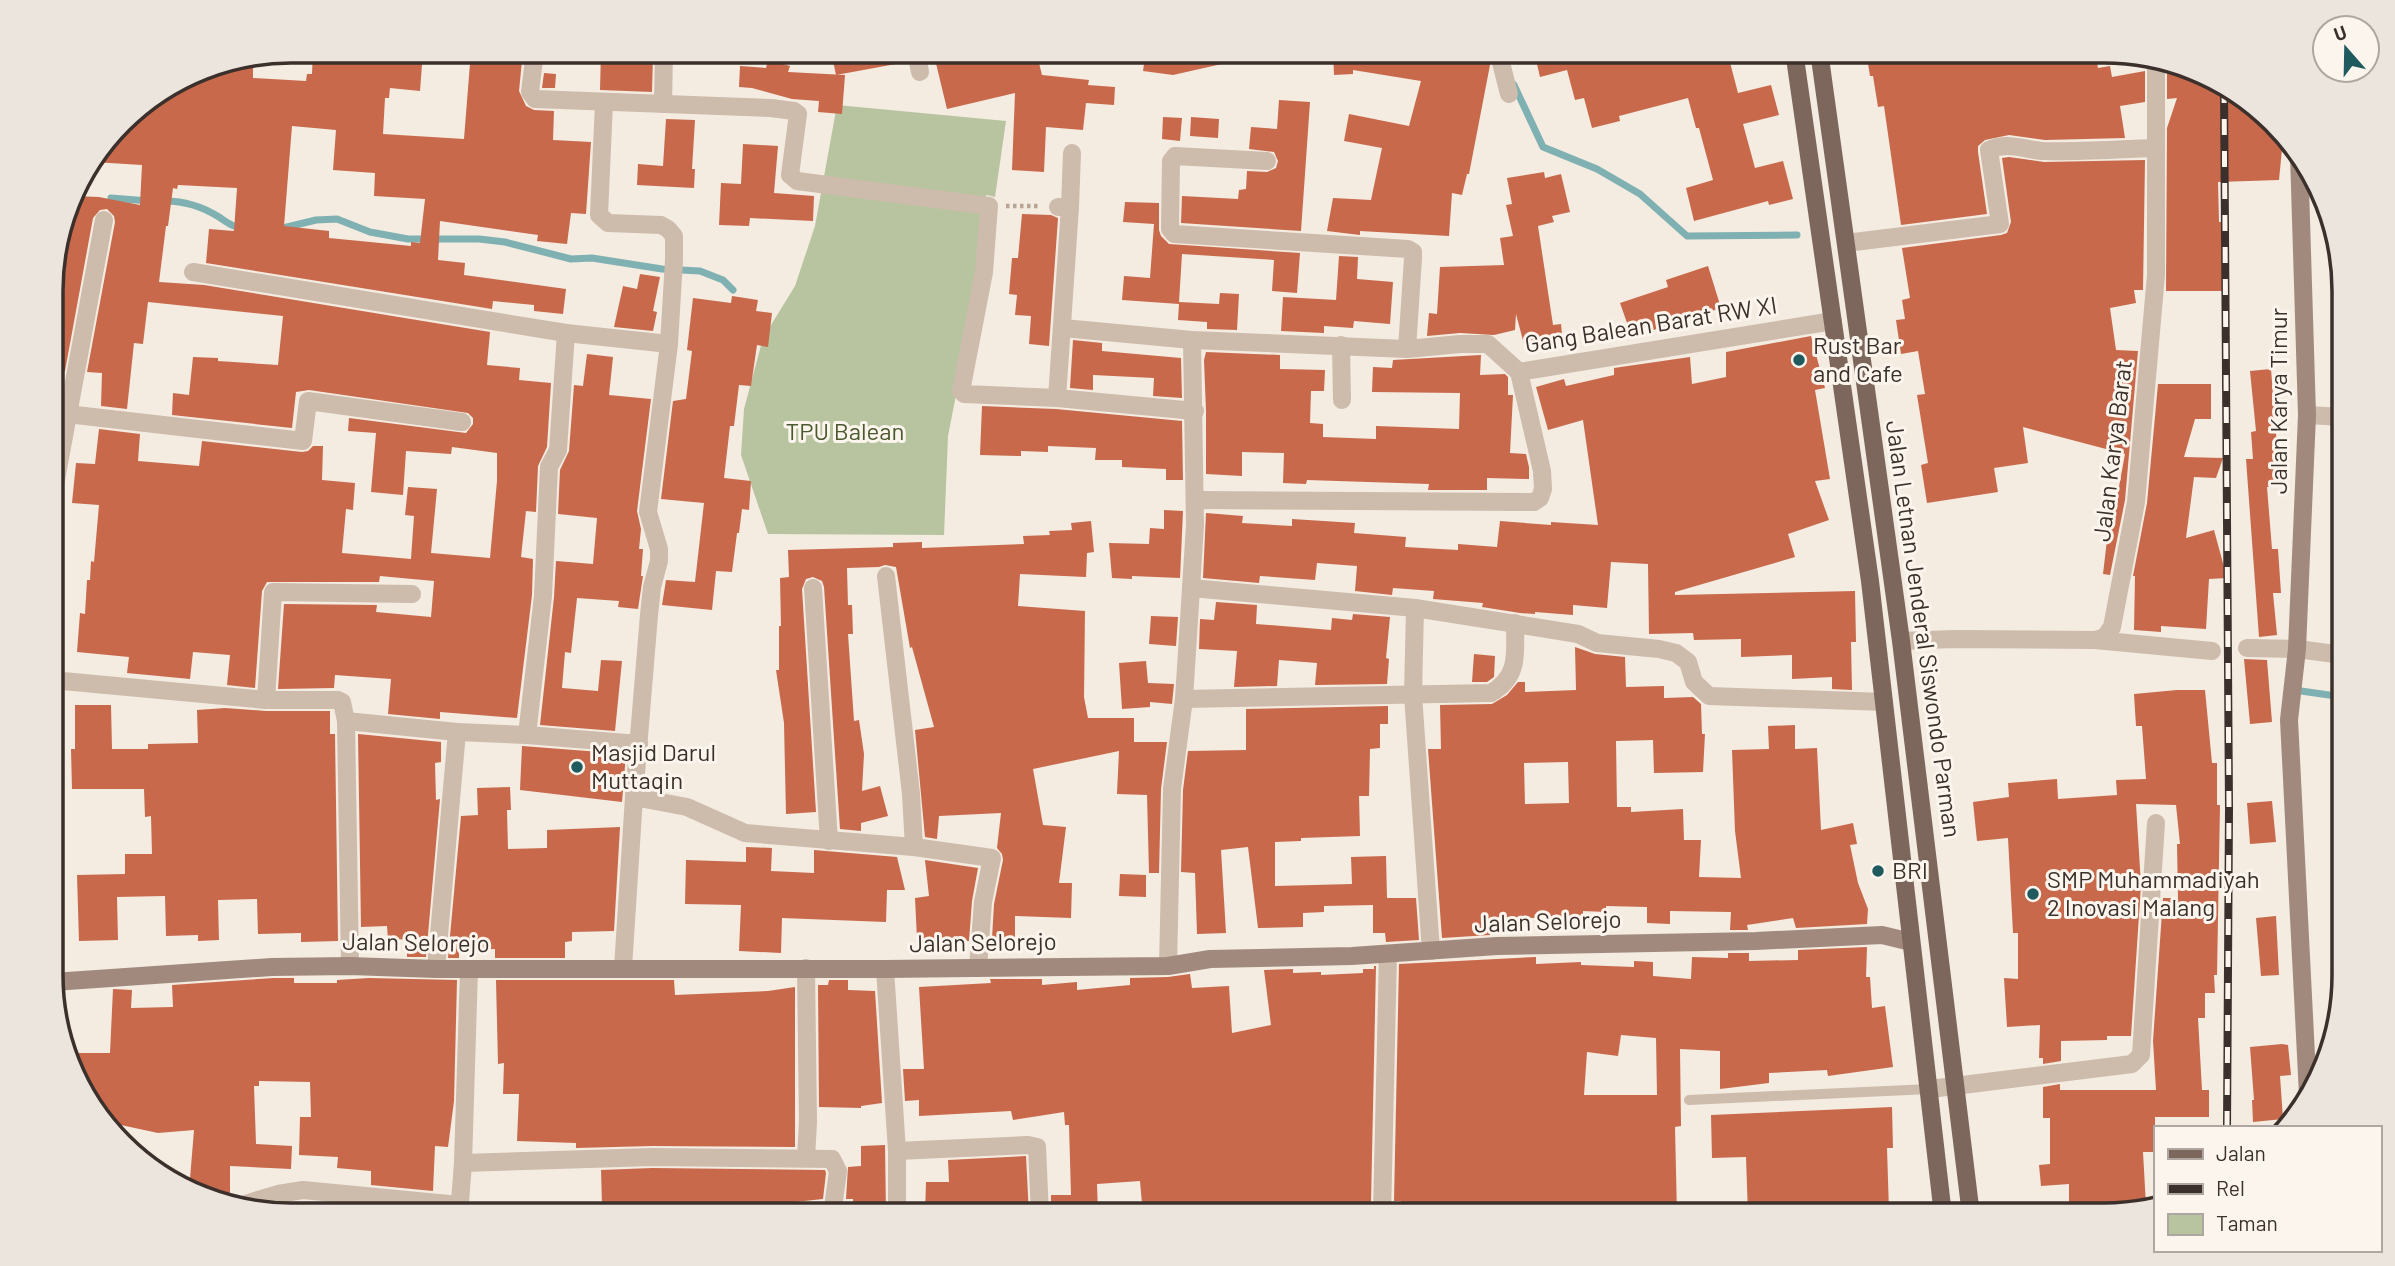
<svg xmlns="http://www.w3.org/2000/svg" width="2395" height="1266" viewBox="0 0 2395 1266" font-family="Barlow,sans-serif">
	<rect width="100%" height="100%" fill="#f4ebe1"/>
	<!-- green -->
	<path fill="#b8c4a0" d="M837 105 1006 121 995 197 986 195 977 287 948 436 944 535 768 534 741 455 744 409 763 338 795 286 815 226Z"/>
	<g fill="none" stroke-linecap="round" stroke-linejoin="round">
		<!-- stream -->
		<g stroke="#7fb0b2" stroke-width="7">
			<path d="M1514 85 1543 147 1597 169 1640 194 1687 236 1797 235"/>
			<path d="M111 198 149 201"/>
			<path d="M165 201C183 201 203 207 219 217 228 223 233 227 244 229"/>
			<path d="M283 228 316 220 337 219 370 232 408 239H479L505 242 571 259 592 258 662 269 700 271 723 280 733 290"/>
			<path d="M2301 691 2343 697"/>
		</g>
	</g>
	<!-- building -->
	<g fill="#c8694b" fill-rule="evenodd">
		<path d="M313 51H423L420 91 390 88 389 98H385L383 134 464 139 471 51H523L519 91 526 106 534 110 554 111 553 140 591 142 586 214 571 213 567 244 537 241 538 235 440 221 438 260 465 263 464 275 566 289 563 314 534 311V305L493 301 492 309 206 263 209 229 234 231 237 188 178 185 177 189 173 188 168 226H166L159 282 204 285 490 332 487 365 520 368 519 380 551 383 547 447 538 466 536 512 526 511 521 557 533 559 532 595 517 718 440 712V719L388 714 391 679 335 675 334 688 278 689 284 604 377 605 376 612 431 617 434 581 380 576 379 582H267L262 591 255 688 227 685 230 655 193 652 190 679 127 673 129 657 77 652 80 613 85 614 87 580H90L91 561 94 562 99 505 72 503 76 463 95 464 99 429 140 434 138 461 199 466 202 441 302 452 308 451 313 446H323L322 480 355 483 353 510 346 509 342 553 411 559 414 516 405 515 408 487 437 489 431 553 490 558 497 481V453L452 447 451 454 406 451 403 495 371 492 376 433 348 431 349 418 466 433 473 424V418L468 413 309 390 296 392 292 428 172 415 173 393 189 395 193 357 218 358V361L278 365 283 316 148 302 143 344 134 343 127 409 101 406 102 373 87 372 115 222 114 216 107 209 100 210 93 218 65 371 52 370 51 275 73 196 99 197 140 205 142 165 93 162 132 111 199 69 253 58V78L306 81 307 74H312ZM292 126 336 130 333 170 375 173 374 196 425 199 420 243 411 242V246L329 238V231L284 226Z"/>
		<path d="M601 51H626V55L653 56 652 92 600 90Z"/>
		<path d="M831 51H905L907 62 836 75Z"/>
		<path d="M933 51H995L997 59 1036 51 1042 75 1089 80 1088 85 1115 87 1114 105 1086 103 1083 130 1046 127 1044 172 1012 170 1015 93 947 109Z"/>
		<path d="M1146 51H1173L1235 61 1173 75 1143 71Z"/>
		<path d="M1333 51H1380L1426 58V51H1458L1488 58 1490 65 1469 174H1467L1462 195 1452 193 1449 236 1360 231V235L1327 231 1333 198 1371 200 1382 148 1344 141 1349 114 1409 126 1421 81 1353 70V74L1334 75Z"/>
		<path d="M1534 51H1727L1738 93 1771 85 1779 115 1743 124 1755 168 1783 161 1793 199 1769 205 1768 201 1694 221 1686 188 1713 180 1699 128H1696L1688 98 1619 116 1620 121 1592 128 1584 98 1575 100 1567 70 1540 77Z"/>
		<path d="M1866 51H2095L2098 68 2110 66 2112 77 2145 71V102L2120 106 2125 138 2045 140 2009 135 1985 140 1978 146V152L1987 214 1901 225 1884 106 1878 107 1873 76H1870Z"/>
		<path d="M768 60 790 66 788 72 845 75 842 114 818 112 819 101 792 99 752 88 739 87 740 66 766 68Z"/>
		<path d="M2172 67 2211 76 2283 139 2279 180 2218 182 2219 222H2223V291H2166L2167 128 2177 98 2167 99V68Z"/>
		<path d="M544 73 556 74 555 88H542Z"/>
		<path d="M1279 100 1310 102 1301 231 1181 223 1182 196 1238 199 1239 190 1246 189 1247 171 1267 172 1276 168 1278 161 1274 152 1249 149 1251 127 1277 129Z"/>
		<path d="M1163 117 1182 118 1180 141 1162 139Z"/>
		<path d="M1191 117 1219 119 1218 138 1190 136Z"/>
		<path d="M666 119 695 120 692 169H695L694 188 637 185 638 164 663 166Z"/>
		<path d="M743 144 778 146 774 193 814 196 813 221 750 218 749 226 719 225 721 183 741 184Z"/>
		<path d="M2009 157 2044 162 2145 160 2143 290H2134L2136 303 2110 308 2116 350 2138 351 2125 500 2110 575 2103 574 2105 557 2110 513 2114 514 2125 454 2023 427 2028 463 1994 468 1998 492 1927 503 1921 465 1928 463 1917 395 1925 394 1918 351 1901 354 1896 320 1905 319 1902 300 1910 298 1902 248 2001 235 2007 233 2011 222 2002 158Z"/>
		<path d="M1544 172 1545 178 1561 174 1570 212 1552 216 1554 222 1538 226 1553 325 1561 324 1563 344 1525 348 1516 314 1515 330 1494 335 1460 333 1427 336 1429 313 1437 314 1440 267 1504 265 1500 238 1513 236 1506 205 1512 204 1507 178Z"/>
		<path d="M1125 202 1159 203V230L1161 236 1169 244 1300 253 1297 293 1272 291 1274 260 1182 254 1179 302 1219 304 1220 293 1239 294 1237 330 1207 329V322L1178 320 1179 304 1122 300 1124 276 1150 278 1154 224 1123 222Z"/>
		<path d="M1022 214 1051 215 1058 218 1049 346 1029 344 1031 316 1015 315 1017 295 1009 294 1012 258H1018Z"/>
		<path d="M1339 256 1358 257 1357 279 1393 282 1390 324 1354 321 1353 328 1324 326V333L1281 331 1283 297 1336 300Z"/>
		<path d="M1708 266 1721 308 1632 337 1620 303 1668 287 1666 280Z"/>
		<path d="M640 274 660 277 653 311 657 312 653 331 614 327 623 286 637 289Z"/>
		<path d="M732 296 758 300 756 311 772 313 768 347 757 345 751 386 739 385 734 426H730L724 478 751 481 749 510 742 509 739 533H737L732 572 716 571 712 610 662 605 666 580 695 582 704 503 661 499 673 401 686 399 692 351 687 350 693 298 731 303Z"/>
		<path d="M1811 336 1825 388 1815 390 1830 479 1815 481 1829 520 1788 534 1795 557 1675 592V595L1855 591 1856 642H1851L1852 690 1832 689V677L1792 679V655L1741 657V639L1694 640 1693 633 1649 634 1648 564 1611 562 1607 608 1573 605V615L1535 612V614L1520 613 1482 607 1483 603 1433 599 1434 591 1393 588 1392 595 1355 591 1357 566 1317 563 1315 580 1260 576 1259 583 1203 578 1206 513 1243 516 1242 523 1292 526V519L1355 523 1354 533 1406 537 1405 547 1458 550V544L1497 547 1500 521 1551 525V522L1598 525 1583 420 1548 430 1536 387 1564 379 1566 386 1614 375V368L1690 357 1692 384 1726 377V352Z"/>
		<path d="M1073 340 1102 343V351L1181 358 1182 398 1153 396 1154 378 1093 375V390L1070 388Z"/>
		<path d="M1206 352 1280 355V369L1325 370 1324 391H1311L1310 423 1323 424V437L1376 439V426L1459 429 1460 393 1372 392 1373 367 1392 368 1393 360 1481 355 1480 375 1505 374 1508 377V395H1513L1510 453 1526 454 1529 467V479L1487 478V490H1428L1429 484 1307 480 1306 484 1283 483 1284 453 1242 452V476L1206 474V411L1204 360Z"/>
		<path d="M587 354 613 357 609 395 651 399 637 511 641 529 639 549H643L641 576H643L638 609 618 607 619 601 577 598 571 653 565 652 562 688 598 691 601 660 622 661 615 731 540 725 554 597 556 561 593 564 597 518 558 514 560 470 569 451 574 385 583 386Z"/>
		<path d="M2271 369 2280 485 2267 487 2272 549H2278L2281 593H2273L2277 635 2259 637 2246 459H2253L2251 432 2256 431 2250 371Z"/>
		<path d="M2158 384H2211V419H2195L2184 457 2223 458 2216 478 2194 477 2186 538 2214 530 2227 578 2209 579 2206 629 2161 626V632L2134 630 2135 576H2133L2147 503Z"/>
		<path d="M982 406 1056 409 1182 421 1183 480H1166V469L1122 467V460H1095L1096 448 1048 446V452L1021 451V456L980 455Z"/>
		<path d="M1164 510 1183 511 1180 578 1132 576V579L1112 578 1109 543 1149 544 1150 528 1164 529Z"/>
		<path d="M1091 521 1094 552 1087 553 1086 577 1020 574 1018 606 1085 611 1084 697 1088 718H1134V742H1167L1161 789 1159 873H1149L1147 795 1117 794 1119 751 1033 769 1043 825 1066 827 1059 883H1072L1071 918 1015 916V938H992L994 904 1003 860 1002 854 997 848 1001 813 939 816 937 839 925 837 915 730 934 727 912 647 910 648 896 567 885 565 879 567 847 568 848 605H852L853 634H848L854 721 859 720 864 754 862 791 880 786 888 816 861 823V831L840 829 824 587 822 581 813 577 806 579 802 589 816 812 786 814 784 723 776 670H779V626H781L780 578 789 577 788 550 893 547V543L922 542V548L1024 544 1023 536 1050 535 1049 531 1072 530 1071 523Z"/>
		<path d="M1216 602 1257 605 1256 624 1331 630 1332 618 1352 620 1353 614 1390 617 1386 658 1389 659 1387 684 1315 685 1317 663 1279 660 1277 686 1234 687 1237 651 1199 649 1200 619 1214 620Z"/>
		<path d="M1151 616 1178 617 1176 646 1149 644Z"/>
		<path d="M1575 647 1595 654 1625 657 1626 687 1664 686V698L1693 697 1701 704 1702 734H1705L1703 772 1654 773 1653 740 1616 741 1617 807H1631V812L1683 809 1684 840H1701L1699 877 1741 878 1735 831 1732 750 1769 749 1768 726 1795 725V749L1817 748 1821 830 1853 823 1857 844 1850 845 1858 883 1868 909 1867 924 1796 928 1793 918 1747 925 1748 930H1730L1731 912 1670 911V924L1647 923V907L1606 906V912L1583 911V919L1490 917V935L1442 938 1428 749H1441L1440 705 1492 704 1507 695 1518 682H1525V692L1576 690ZM1568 762 1569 803 1525 804 1524 763Z"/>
		<path d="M1474 654 1495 656 1494 677 1487 682H1472Z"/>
		<path d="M2244 659 2267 660 2272 722 2250 724Z"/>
		<path d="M1146 661 1148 683 1174 684 1172 704 1150 702V707L1122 709 1119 663Z"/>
		<path d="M2177 690H2205L2212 763H2217V805H2220L2217 975H2214L2215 993H2205V1018H2198L2202 1090H2209V1117H2155V1152H2143L2146 1206 2119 1215H2069V1184L2041 1186 2039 1165 2050 1164V1118H2043V1087L2060 1084V1090H2156L2153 1041 2163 898H2178L2177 844H2180L2176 805 2136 804 2141 885 2131 1036H2107V1040L2061 1041V1061L2043 1064V1058H2039L2040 1025 2007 1027 2004 978 2018 979V933H2013L2008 838 1977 841 1973 802 2009 797 2008 783 2057 779 2058 799 2117 795 2116 780 2146 779 2142 726H2136L2134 694Z"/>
		<path d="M75 705H111L112 749H148V744L198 743 197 710 225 708 266 711H330V734H335L338 941 301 942V933L258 934 257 899 218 900 219 940 198 941V935L166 936 165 896 117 897 118 940 79 941 77 875 125 874V854H152L151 816 145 817 144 789H72L71 749H75Z"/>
		<path d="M1388 706V724H1380V748L1370 749 1369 796H1359L1360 836 1301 838V841L1275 842V886L1352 884 1351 857 1386 856 1387 898H1416L1419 940 1386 942 1385 933H1373V905L1324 906V912L1303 913V927L1258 928 1248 847 1221 850 1226 933 1197 934 1195 873 1181 872 1183 790 1188 751 1246 750V709Z"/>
		<path d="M358 734 441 742V762L435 763 436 800 440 799 426 957H407V939L388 940 387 926 361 927Z"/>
		<path d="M522 746 626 754 622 802 520 790Z"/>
		<path d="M510 787 511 810H507L508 849 547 848V830L620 827 614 931 572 932V941L565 942V958H495V949L459 950V958H448L461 816 478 815 477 788Z"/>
		<path d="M2272 801 2276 842 2250 844 2247 803Z"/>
		<path d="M746 847 772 848 771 871 814 873V850L897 857 905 890H887L886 922 782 918 781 953 739 951 741 905 685 904 686 860 746 862Z"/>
		<path d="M925 860 978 868 972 901 969 941 917 939 915 898 929 896Z"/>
		<path d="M1120 874 1146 875V897L1119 896Z"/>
		<path d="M2276 916 2279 975 2261 976 2256 918Z"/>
		<path d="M1867 947 1866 977H1870L1872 1008 1885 1006 1893 1067 1828 1076 1827 1070 1769 1073V1083L1720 1089V1051L1680 1049 1681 1126 1675 1127 1677 1215H1401V1201H1394L1399 964 1536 957V964L1581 962V965L1634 967V961L1653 962V976L1691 979 1692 957 1728 958V953H1749V961L1798 960V950ZM1621 1035 1656 1038 1657 1095H1584L1587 1052 1618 1056Z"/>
		<path d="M1374 966H1376L1371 1202 1329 1204 1328 1209 1289 1206 1290 1215H1143L1140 1181 1097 1184 1098 1215H1051V1195H1071L1069 1125H1065L1064 1112 1013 1120 1011 1111 919 1116V1100L905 1101 903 1069H924L919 987 991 983 990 979H1042V985L1077 982V990L1130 985V978L1168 977 1190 974 1192 988 1229 986 1232 1033 1271 1025 1264 970 1293 969V973L1321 972V975L1363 973V969H1374Z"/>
		<path d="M274 978H294V983H337V980L369 978 457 980 454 1101 448 1147 435 1146 433 1191 371 1185V1171L337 1168 338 1157 299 1155 300 1117H311L310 1082 259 1081V1086H254L256 1144 292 1146 291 1169 230 1166V1197H212L189 1191 194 1130 158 1133 107 1122 91 1109 70 1053H110L113 989 132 990 131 1008 173 1007 172 985Z"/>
		<path d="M496 980H674L675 995 768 991 795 987V1147L652 1146 576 1148V1143L517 1141 519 1094H503L504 1063 498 1064Z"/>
		<path d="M829 980H848V990L875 991 882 1103 861 1106V1108L819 1107 818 985H828Z"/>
		<path d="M2282 1044 2288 1045 2291 1075 2280 1076 2283 1119 2253 1122 2252 1100H2254L2250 1047Z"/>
		<path d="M1892 1107 1893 1148H1887L1889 1211 1748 1215 1746 1157 1712 1158 1711 1115Z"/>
		<path d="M885 1145 886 1215H854L853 1199H846L848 1167 861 1166V1146Z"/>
		<path d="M1026 1156 1029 1215H925L926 1182H949L948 1160Z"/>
		<path d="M652 1168 825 1170 826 1173 823 1199 795 1202 796 1215H772L771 1210 698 1215V1203L628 1202 602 1205 601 1170Z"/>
		<path d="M370 1208 432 1214V1215H370Z"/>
	</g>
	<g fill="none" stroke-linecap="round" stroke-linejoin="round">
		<!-- path -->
		<path stroke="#b9a596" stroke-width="4.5" stroke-dasharray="3.5 3.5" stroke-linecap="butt" d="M1006 206H1040"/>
		<!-- lane -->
		<path stroke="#cdbbac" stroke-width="10" d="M1689 1100 1930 1089"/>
		<!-- street -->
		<g stroke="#cdbbac" stroke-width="18">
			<path d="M535 51 530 92 535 99 771 108 794 111 798 114 790 175 797 181 989 206 984 272 961 391 964 394 1057 398 1195 411"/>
			<path d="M916 51 920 72"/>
			<path d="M1498 51 1509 94"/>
			<path d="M604 103 599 215 608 223 661 225 668 229 674 236V260L669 344 648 512 659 549V561L652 587 649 615 634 797 623 968"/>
			<path d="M663 104 664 51"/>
			<path d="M1267 161 1175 156 1171 161 1170 229 1174 234 1408 249 1413 252V258L1407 349"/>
			<path d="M1070 207 1072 153"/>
			<path d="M1846 243 2000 224 1989 150C2008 141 2024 150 2044 151 2080 152 2118 149 2155 148"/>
			<path d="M193 272 566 333 669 344"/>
			<path d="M1063 328 1192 340 1407 349 1460 344H1488L1519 372 1833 321"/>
			<path d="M1341 345 1342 400"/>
			<path d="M1057 398 1070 207H1058"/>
			<path d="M67 414 303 441 308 401 462 422"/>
			<path d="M2307 415 2343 417"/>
			<path d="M1195 500 1534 502 1540 498 1543 489 1542 471 1519 372"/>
			<path d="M52 501 104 220"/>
			<path d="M886 576 911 794 914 847"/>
			<path d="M813 588 829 841"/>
			<path d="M1191 588 1415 608 1578 634 1597 643 1659 649 1676 653 1688 662 1694 682 1709 696 1884 702"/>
			<path d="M1415 608 1413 695 1431 951"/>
			<path d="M2095 640 2212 651"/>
			<path d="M1901 641 1954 639 2095 640 2105 637 2112 627 2136 502 2156 275V63"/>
			<path d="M2247 648 2297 649 2343 655"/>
			<path d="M52 680 266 700H338L342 702 346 721 350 966"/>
			<path d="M1184 699 1491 693C1520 676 1515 653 1515 623"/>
			<path d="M266 700 273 592 412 594"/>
			<path d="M52 719 54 680"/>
			<path d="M346 721 457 732 527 735 639 744"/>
			<path d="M527 735 543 596 549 467 558 450 566 333"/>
			<path d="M634 797 687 807 745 833 914 847 992 858 983 902 978 968"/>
			<path d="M1168 966 1172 789 1184 699 1195 525 1192 340"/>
			<path d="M806 968 808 1122 806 1158"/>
			<path d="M436 969 457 732"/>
			<path d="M885 969 897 1151V1215"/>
			<path d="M1930 1089 2132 1064 2141 1055 2156 823"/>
			<path d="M897 1151 1028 1145 1037 1147 1040 1215"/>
			<path d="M463 1163 652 1157 832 1159 838 1171 832 1215"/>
			<path d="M245 1204 278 1194 303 1190 459 1205"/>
			<path d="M459 1215 463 1163 469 969"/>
			<path d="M1382 1215 1388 954"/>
		</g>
		<!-- secondary -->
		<g stroke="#a18a7d" stroke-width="18">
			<path d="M2299 154 2307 415 2297 649 2289 720 2308 1095"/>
			<path d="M53 982 272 967 350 966 436 969H885L1168 966 1210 959 1352 956 1497 946 1756 941 1882 935 1911 942"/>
		</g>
		<!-- primary -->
		<g stroke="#7d675c" stroke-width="18">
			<path d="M1794 51 1870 581 1943 1215"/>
			<path d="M1819 51 1901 641 1971 1215"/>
		</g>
		<defs>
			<path id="rail" d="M2224 87 2229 808 2227 1128"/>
		</defs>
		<!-- rail casing -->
		<use href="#rail" stroke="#3b302b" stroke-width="8"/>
		<!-- rail -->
		<use href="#rail" stroke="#fbf5ee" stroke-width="5" stroke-dasharray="16" stroke-linecap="butt"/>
	</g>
	<!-- markers -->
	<g fill="#1f5a5e" stroke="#fbf5ee" stroke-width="2.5">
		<circle cx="1799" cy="360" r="7"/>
		<circle cx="577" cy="767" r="7"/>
		<circle cx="1878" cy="871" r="7"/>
		<circle cx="2033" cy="894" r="7"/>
	</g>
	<g text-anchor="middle" stroke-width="6" stroke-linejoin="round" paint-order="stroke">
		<!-- street labels -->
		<g font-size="24" fill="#3b302b" stroke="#fbf5ee">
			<text transform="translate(1651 325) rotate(-9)" y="8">Gang Balean Barat RW XI</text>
			<text transform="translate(2279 401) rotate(-90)" y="8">Jalan Karya Timur</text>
			<text transform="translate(2113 451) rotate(-83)" y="8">Jalan Karya Barat</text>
			<text transform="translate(1923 629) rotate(82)" y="8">Jalan Letnan Jenderal Siswondo Parman</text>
			<text transform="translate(1548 922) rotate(-2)" y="8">Jalan Selorejo</text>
			<text transform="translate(416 943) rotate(1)" y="8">Jalan Selorejo</text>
			<text transform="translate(983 943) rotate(-1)" y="8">Jalan Selorejo</text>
		</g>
		<!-- poi labels -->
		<g font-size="24" fill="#3b302b" stroke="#fbf5ee" text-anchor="start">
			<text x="1813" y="354">Rust Bar<tspan x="1813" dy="28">and Cafe</tspan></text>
			<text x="591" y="761">Masjid Darul<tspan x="591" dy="28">Muttaqin</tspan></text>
			<text x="1892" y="879">BRI</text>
			<text x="2047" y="888">SMP Muhammadiyah<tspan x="2047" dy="28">2 Inovasi Malang</tspan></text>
		</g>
		<!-- park labels -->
		<g font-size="24" fill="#4a5a2e" stroke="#fbf5ee">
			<text x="845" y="440">TPU Balean</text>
		</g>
	</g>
	<!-- crop -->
	<path d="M0 0H2395V1266H0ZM291 63H2104A228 228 0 0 1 2332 291V975A228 228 0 0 1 2104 1203H291A228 228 0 0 1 63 975V291A228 228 0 0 1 291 63Z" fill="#ece5de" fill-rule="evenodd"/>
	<path fill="none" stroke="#3b302b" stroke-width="3.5" d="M291 63H2104A228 228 0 0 1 2332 291V975A228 228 0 0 1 2104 1203H291A228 228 0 0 1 63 975V291A228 228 0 0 1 291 63Z"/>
	<!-- legend -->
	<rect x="2154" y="1126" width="228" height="126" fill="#fbf5ee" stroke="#aea6a0" stroke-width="2"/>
	<rect x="2168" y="1149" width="35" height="10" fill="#7d675c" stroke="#aea6a0" stroke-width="2"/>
	<text x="2216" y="1161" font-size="21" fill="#3b302b">Jalan</text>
	<rect x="2168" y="1184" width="35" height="10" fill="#3b302b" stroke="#aea6a0" stroke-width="2"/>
	<text x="2216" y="1196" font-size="21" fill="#3b302b">Rel</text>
	<rect x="2168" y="1214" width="35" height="21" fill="#b8c4a0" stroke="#aea6a0" stroke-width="2"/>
	<text x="2216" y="1231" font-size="21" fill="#3b302b">Taman</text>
	<!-- north arrow -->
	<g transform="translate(2346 49) rotate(340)"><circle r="33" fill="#fbf5ee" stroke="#aea6a0" stroke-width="2"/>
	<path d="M0-5L12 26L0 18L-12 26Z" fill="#1f5a5e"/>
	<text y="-10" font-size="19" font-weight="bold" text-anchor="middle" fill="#3b302b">U</text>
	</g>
</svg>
